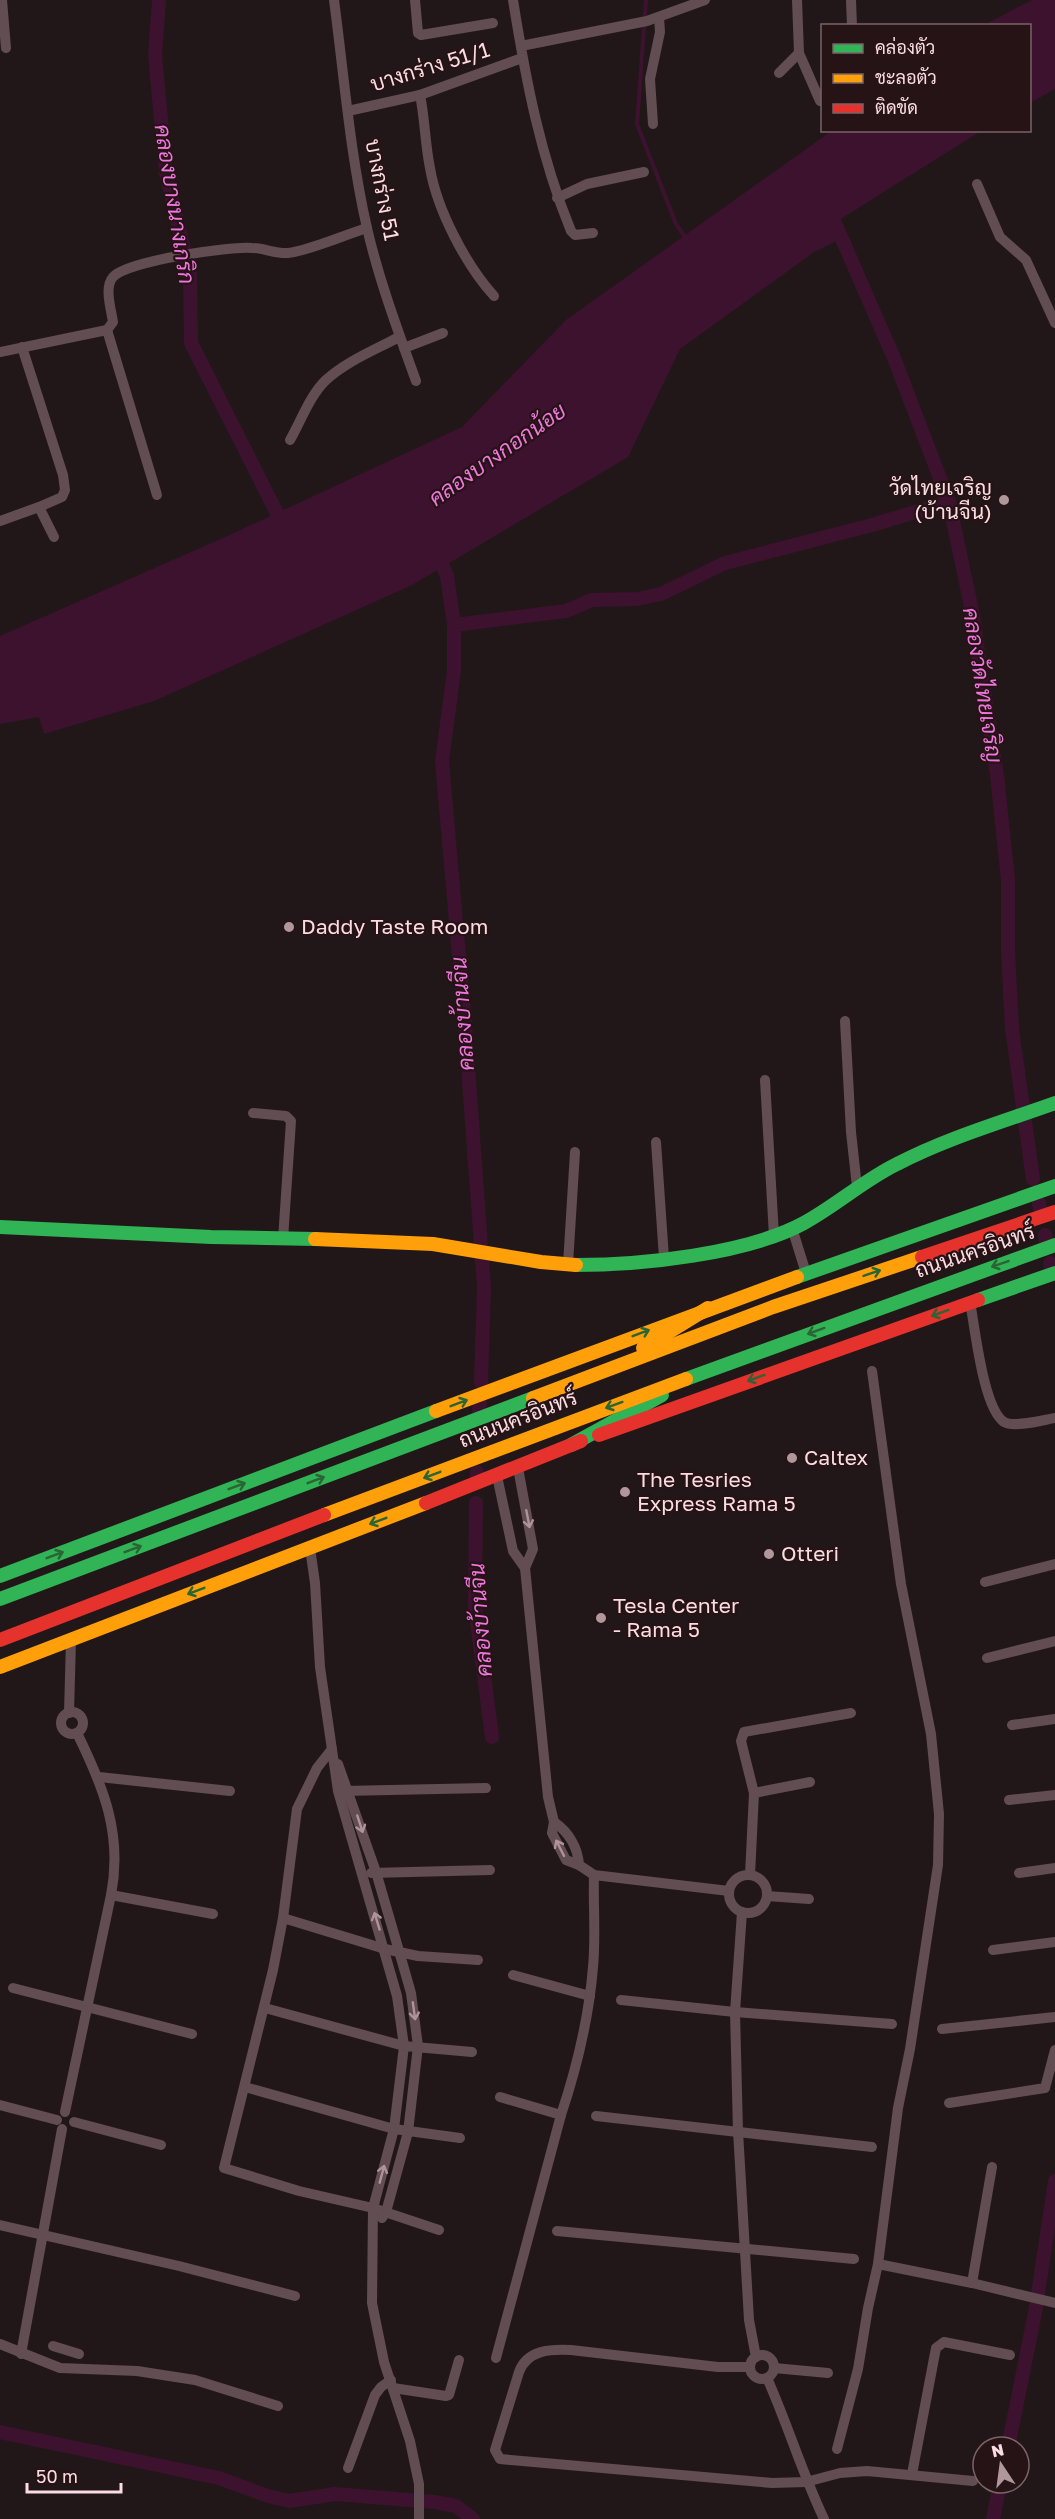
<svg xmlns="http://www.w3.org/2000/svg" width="1055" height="2519" viewBox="0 0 1055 2519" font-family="'Golos Text',Sarabun,sans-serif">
	<rect width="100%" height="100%" fill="#221718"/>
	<!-- water -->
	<g fill="#3d122f">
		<path d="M1032 0H1055V89L1030 103V26L984 25Z"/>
		<path d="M833 130 981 131 839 220 845 237 814 252 680 349 628 457 412 585 154 701 44 734 39 717 0 724V636L232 534 462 427 566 320Z"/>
	</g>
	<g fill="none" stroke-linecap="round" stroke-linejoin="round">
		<!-- stream -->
		<path stroke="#3d122f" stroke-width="4" d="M646 0 637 124 676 224 687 240"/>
		<!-- canal -->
		<g stroke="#3d122f" stroke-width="14">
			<path d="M159 0 155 55 166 173 190 275 191 343 284 527"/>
			<path d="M835 223 894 358 949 502 972 611 997 775 1008 880V951L1012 1029 1033 1179"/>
			<path d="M436 550 447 576 454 625V671L442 761 465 1025 484 1288 481 1382"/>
			<path d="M454 625 566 611 592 600 637 599 661 594 725 563 872 525 949 502"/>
			<path d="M1039 1203 1040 1208"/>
			<path d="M1045 1235 1046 1241"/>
			<path d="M1050 1263 1051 1269"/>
			<path d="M479 1411 480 1403"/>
			<path d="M477 1472V1479"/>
			<path d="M476 1503 475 1606 492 1737"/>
			<path d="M0 2432 219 2478 268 2496 289 2501 335 2494 434 2502 456 2506 473 2519"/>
			<path d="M1008 2447 1035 2313 1055 2181"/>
			<path d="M993 2519 1000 2483"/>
		</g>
		<!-- street -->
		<g stroke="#614d52" stroke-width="10">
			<path d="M2 0 6 48"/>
			<path d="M334 0C344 75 350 154 367 228 379 280 398 331 416 381"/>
			<path d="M415 0 418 33 421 35 493 23"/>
			<path d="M513 0C526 81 540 155 571 231L575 235 593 233"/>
			<path d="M797 0 799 53 820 101"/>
			<path d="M851 0 852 26"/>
			<path d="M521 46 647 21 705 0"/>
			<path d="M779 73 799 53"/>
			<path d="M420 95C425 119 425 144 430 168 437 210 466 265 494 296"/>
			<path d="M348 111 420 95 522 58"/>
			<path d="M653 124 650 79 660 32 659 17"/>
			<path d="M977 184 1000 237 1026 260 1055 323"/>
			<path d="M557 198 587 184 644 172"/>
			<path d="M107 330 157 495"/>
			<path d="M22 347 63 475 65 490 62 497 39 507 54 537"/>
			<path d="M404 348 443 333"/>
			<path d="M0 352 107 330 113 322C111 309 104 287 113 277 127 261 229 246 252 248 264 248 276 254 288 253 308 251 347 234 367 228"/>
			<path d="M290 440C301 421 310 395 326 380 347 361 375 350 399 337"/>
			<path d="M0 521 39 507"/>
			<path d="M845 1021 851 1132 857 1187"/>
			<path d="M765 1080 774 1236"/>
			<path d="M253 1113 286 1116 291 1121 283 1239"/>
			<path d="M656 1142 664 1258"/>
			<path d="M792 1228 806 1273"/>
			<path d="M568 1264 575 1152"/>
			<path d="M970 1302C975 1327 983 1408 1004 1422 1014 1428 1043 1420 1055 1418"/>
			<path d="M518 1468 533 1549 525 1568 548 1797 554 1822 552 1833 566 1860 579 1865 594 1875 729 1891"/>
			<path d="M497 1476 513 1551 525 1568"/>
			<path d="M310 1548 315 1583 320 1667 338 1791 397 1996 404 2046 394 2129 373 2208 372 2303 384 2362 410 2441 419 2484V2519"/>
			<path d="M985 1582 1055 1564"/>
			<path d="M987 1658 1055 1641"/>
			<circle cx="72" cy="1723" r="11"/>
			<path d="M69 1713 71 1640"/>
			<path d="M1012 1725 1055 1719"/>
			<path d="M332 1749 317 1768 297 1809 283 1918 273 1970 224 2168 299 2191 373 2208 439 2230"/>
			<path d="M338 1764 376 1872 399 1951 411 1993 418 2046 408 2132 386 2212 382 2218"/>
			<path d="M99 1777 230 1791"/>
			<path d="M342 1791 486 1788"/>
			<path d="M754 1793 810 1782"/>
			<path d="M1009 1800 1055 1795"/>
			<path d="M554 1822C569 1832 578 1848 579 1865"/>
			<path d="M371 1873 490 1870"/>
			<path d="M1019 1873 1055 1868"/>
			<path d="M750 1875 754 1793 741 1741 744 1732 851 1713"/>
			<circle cx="748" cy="1894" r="19"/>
			<path d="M111 1895 213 1914"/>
			<path d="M767 1896 809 1899"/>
			<path d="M742 1912 735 2012 738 2131 749 2320 756 2357"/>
			<path d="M283 1918 385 1949 418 1956 478 1960"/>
			<path d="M993 1950 1055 1942"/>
			<path d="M513 1975 590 1996"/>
			<path d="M13 1988 192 2034"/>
			<path d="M621 2000 735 2012 892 2024"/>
			<path d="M265 2008 404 2046 472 2052"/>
			<path d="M942 2029 1055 2017"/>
			<path d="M245 2087 394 2129 460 2138"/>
			<path d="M500 2097 561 2115"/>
			<path d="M949 2103 1045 2088 1055 2050"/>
			<path d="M0 2105 57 2120"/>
			<path d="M65 2112 111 1895C123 1834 103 1786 77 1733"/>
			<path d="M596 2116 872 2147"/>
			<path d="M74 2122 161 2145"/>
			<path d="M0 2225 179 2266 295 2296"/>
			<path d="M557 2231 854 2259"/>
			<path d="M878 2264 972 2283 1055 2303"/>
			<path d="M972 2283 992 2167"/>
			<path d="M0 2344 60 2368 137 2371 195 2380 278 2406"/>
			<path d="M53 2346 79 2354"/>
			<path d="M21 2354 62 2129"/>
			<circle cx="762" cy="2367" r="12"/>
			<path d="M496 2358 561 2115C577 2067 589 2017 593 1967 596 1937 593 1906 594 1875"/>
			<path d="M750 2367H718L571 2350C550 2349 527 2350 519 2372L495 2450 500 2459 772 2483 806 2482 840 2473 867 2471 973 2481"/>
			<path d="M774 2368 828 2373"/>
			<path d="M767 2378C788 2425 802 2473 824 2519"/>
			<path d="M393 2388 446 2396 449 2395 459 2360"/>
			<path d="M837 2449 858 2369 868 2308 878 2264 898 2108 910 2049 938 1865 939 1814 931 1734 901 1584 872 1371"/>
			<path d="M348 2468 375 2395 381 2387 391 2380"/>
			<path d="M912 2474 936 2348 944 2342 1010 2355"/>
		</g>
		<!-- fast -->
		<g stroke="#30b455" stroke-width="14">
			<path d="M0 1227 211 1237 315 1239"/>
			<path d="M576 1265C642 1265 747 1254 804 1223 837 1205 864 1180 897 1164 947 1138 1002 1122 1055 1103"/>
			<path d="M797 1277 1055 1186"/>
			<path d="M978 1300 1055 1273"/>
			<path d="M686 1379 1055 1245"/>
			<path d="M571 1445 662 1395"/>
			<path d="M0 1576 436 1411"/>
			<path d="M0 1599 533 1398"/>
		</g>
		<!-- slow -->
		<g stroke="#ff9f0a" stroke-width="14">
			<path d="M315 1239 433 1244 541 1262 576 1265"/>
			<path d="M643 1348 708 1308"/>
			<path d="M533 1398 773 1307 922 1257"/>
			<path d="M436 1411 797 1277"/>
			<path d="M324 1515 686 1379"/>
			<path d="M0 1667 426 1503"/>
		</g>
		<!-- jam -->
		<g stroke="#e5322d" stroke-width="14">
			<path d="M922 1257 1055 1212"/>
			<path d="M599 1435 978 1300"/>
			<path d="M426 1503 581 1441"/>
			<path d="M0 1640 324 1515"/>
		</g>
	</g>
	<!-- one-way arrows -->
	<defs><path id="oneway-shaft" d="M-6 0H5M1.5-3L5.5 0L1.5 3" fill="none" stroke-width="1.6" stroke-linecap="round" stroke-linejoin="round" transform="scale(1.5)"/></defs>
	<g stroke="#2b6435">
		<use href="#oneway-shaft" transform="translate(1000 1264) rotate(161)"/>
		<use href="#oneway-shaft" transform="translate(872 1273) rotate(-19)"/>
		<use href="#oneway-shaft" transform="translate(940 1313) rotate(160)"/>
		<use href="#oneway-shaft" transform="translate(816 1331) rotate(160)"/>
		<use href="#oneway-shaft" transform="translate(641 1333) rotate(-21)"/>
		<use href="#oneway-shaft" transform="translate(756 1378) rotate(160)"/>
		<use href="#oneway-shaft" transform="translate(459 1403) rotate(-21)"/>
		<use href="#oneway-shaft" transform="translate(614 1405) rotate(160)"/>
		<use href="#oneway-shaft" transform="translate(432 1475) rotate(159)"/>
		<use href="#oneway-shaft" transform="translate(316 1480) rotate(-21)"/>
		<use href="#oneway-shaft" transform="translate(237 1486) rotate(-21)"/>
		<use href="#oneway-shaft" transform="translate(378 1521) rotate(159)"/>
		<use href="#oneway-shaft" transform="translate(133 1549) rotate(-21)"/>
		<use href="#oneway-shaft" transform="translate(55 1555) rotate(-21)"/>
		<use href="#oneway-shaft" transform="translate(196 1591) rotate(159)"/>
	</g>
	<g stroke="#ae949a">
		<use href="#oneway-shaft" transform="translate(528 1519) rotate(79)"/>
		<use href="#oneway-shaft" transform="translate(360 1824) rotate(72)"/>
		<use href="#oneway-shaft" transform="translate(560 1848) rotate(-117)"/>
		<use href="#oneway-shaft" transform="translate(377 1921) rotate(-107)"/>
		<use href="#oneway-shaft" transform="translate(414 2011) rotate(82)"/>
		<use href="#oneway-shaft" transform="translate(382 2174) rotate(-75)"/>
	</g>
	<!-- markers -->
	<g fill="#af979b" stroke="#261315" stroke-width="2">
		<circle cx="1004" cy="500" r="6"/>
		<circle cx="289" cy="927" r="6"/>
		<circle cx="792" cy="1458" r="6"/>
		<circle cx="625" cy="1492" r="6"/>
		<circle cx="769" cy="1554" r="6"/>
		<circle cx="601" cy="1618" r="6"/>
	</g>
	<g text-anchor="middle" stroke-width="4.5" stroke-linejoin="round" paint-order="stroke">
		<!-- street labels -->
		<g font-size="21" fill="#fbdce2" stroke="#261315">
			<text transform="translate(430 67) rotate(-17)" y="7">บางกร่าง 51/1</text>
			<text transform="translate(382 190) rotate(79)" y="7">บางกร่าง 51</text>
			<text transform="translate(975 1251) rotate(-19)" y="7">ถนนนครอินทร์</text>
			<text transform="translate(518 1419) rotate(-21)" y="7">ถนนนครอินทร์</text>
		</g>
		<!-- poi labels -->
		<g font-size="21" fill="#fbdce2" stroke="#261315" text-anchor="start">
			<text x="992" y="495" text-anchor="end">วัดไทยเจริญ<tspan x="992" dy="24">(บ้านจีน)</tspan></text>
			<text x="301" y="934">Daddy Taste Room</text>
			<text x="804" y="1465">Caltex</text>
			<text x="637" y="1487">The Tesries<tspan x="637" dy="24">Express Rama 5</tspan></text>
			<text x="781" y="1561">Otteri</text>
			<text x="613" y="1613">Tesla Center<tspan x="613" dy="24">- Rama 5</tspan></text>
		</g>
		<!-- water labels -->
		<g font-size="22" font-style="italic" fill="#ee76dd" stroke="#261315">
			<text transform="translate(175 204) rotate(81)" y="8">คลองบางนางเกริก</text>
			<text transform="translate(497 454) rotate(-35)" y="8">คลองบางกอกน้อย</text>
			<text transform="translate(983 685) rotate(81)" y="8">คลองวัดไทยเจริญ</text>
			<text transform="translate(462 1014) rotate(-94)" y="8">คลองบ้านจีน</text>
			<text transform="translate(480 1620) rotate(-94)" y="8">คลองบ้านจีน</text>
		</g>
	</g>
	<!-- legend -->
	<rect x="821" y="24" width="210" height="108" fill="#261315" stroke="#7b6367" stroke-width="1.5"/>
	<rect x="833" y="44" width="30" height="9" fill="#30b455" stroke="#7b6367" stroke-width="1.5"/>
	<text x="875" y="54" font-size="18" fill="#fbdce2">คล่องตัว</text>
	<rect x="833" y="74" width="30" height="9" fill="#ff9f0a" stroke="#7b6367" stroke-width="1.5"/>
	<text x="875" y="84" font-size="18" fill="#fbdce2">ชะลอตัว</text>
	<rect x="833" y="104" width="30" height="9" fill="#e5322d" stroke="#7b6367" stroke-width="1.5"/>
	<text x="875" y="114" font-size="18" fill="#fbdce2">ติดขัด</text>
	<!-- north arrow -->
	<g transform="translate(1001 2465) rotate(347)"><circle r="28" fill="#261315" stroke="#7b6367" stroke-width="1.5"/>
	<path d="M0-4.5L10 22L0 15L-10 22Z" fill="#af979b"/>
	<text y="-9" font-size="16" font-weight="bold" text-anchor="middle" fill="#fbdce2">N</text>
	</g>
	<!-- scale -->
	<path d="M27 2483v9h94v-9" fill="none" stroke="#fbdce2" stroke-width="3"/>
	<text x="36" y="2483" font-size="18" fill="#fbdce2" stroke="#261315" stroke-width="4.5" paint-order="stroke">50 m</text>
</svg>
